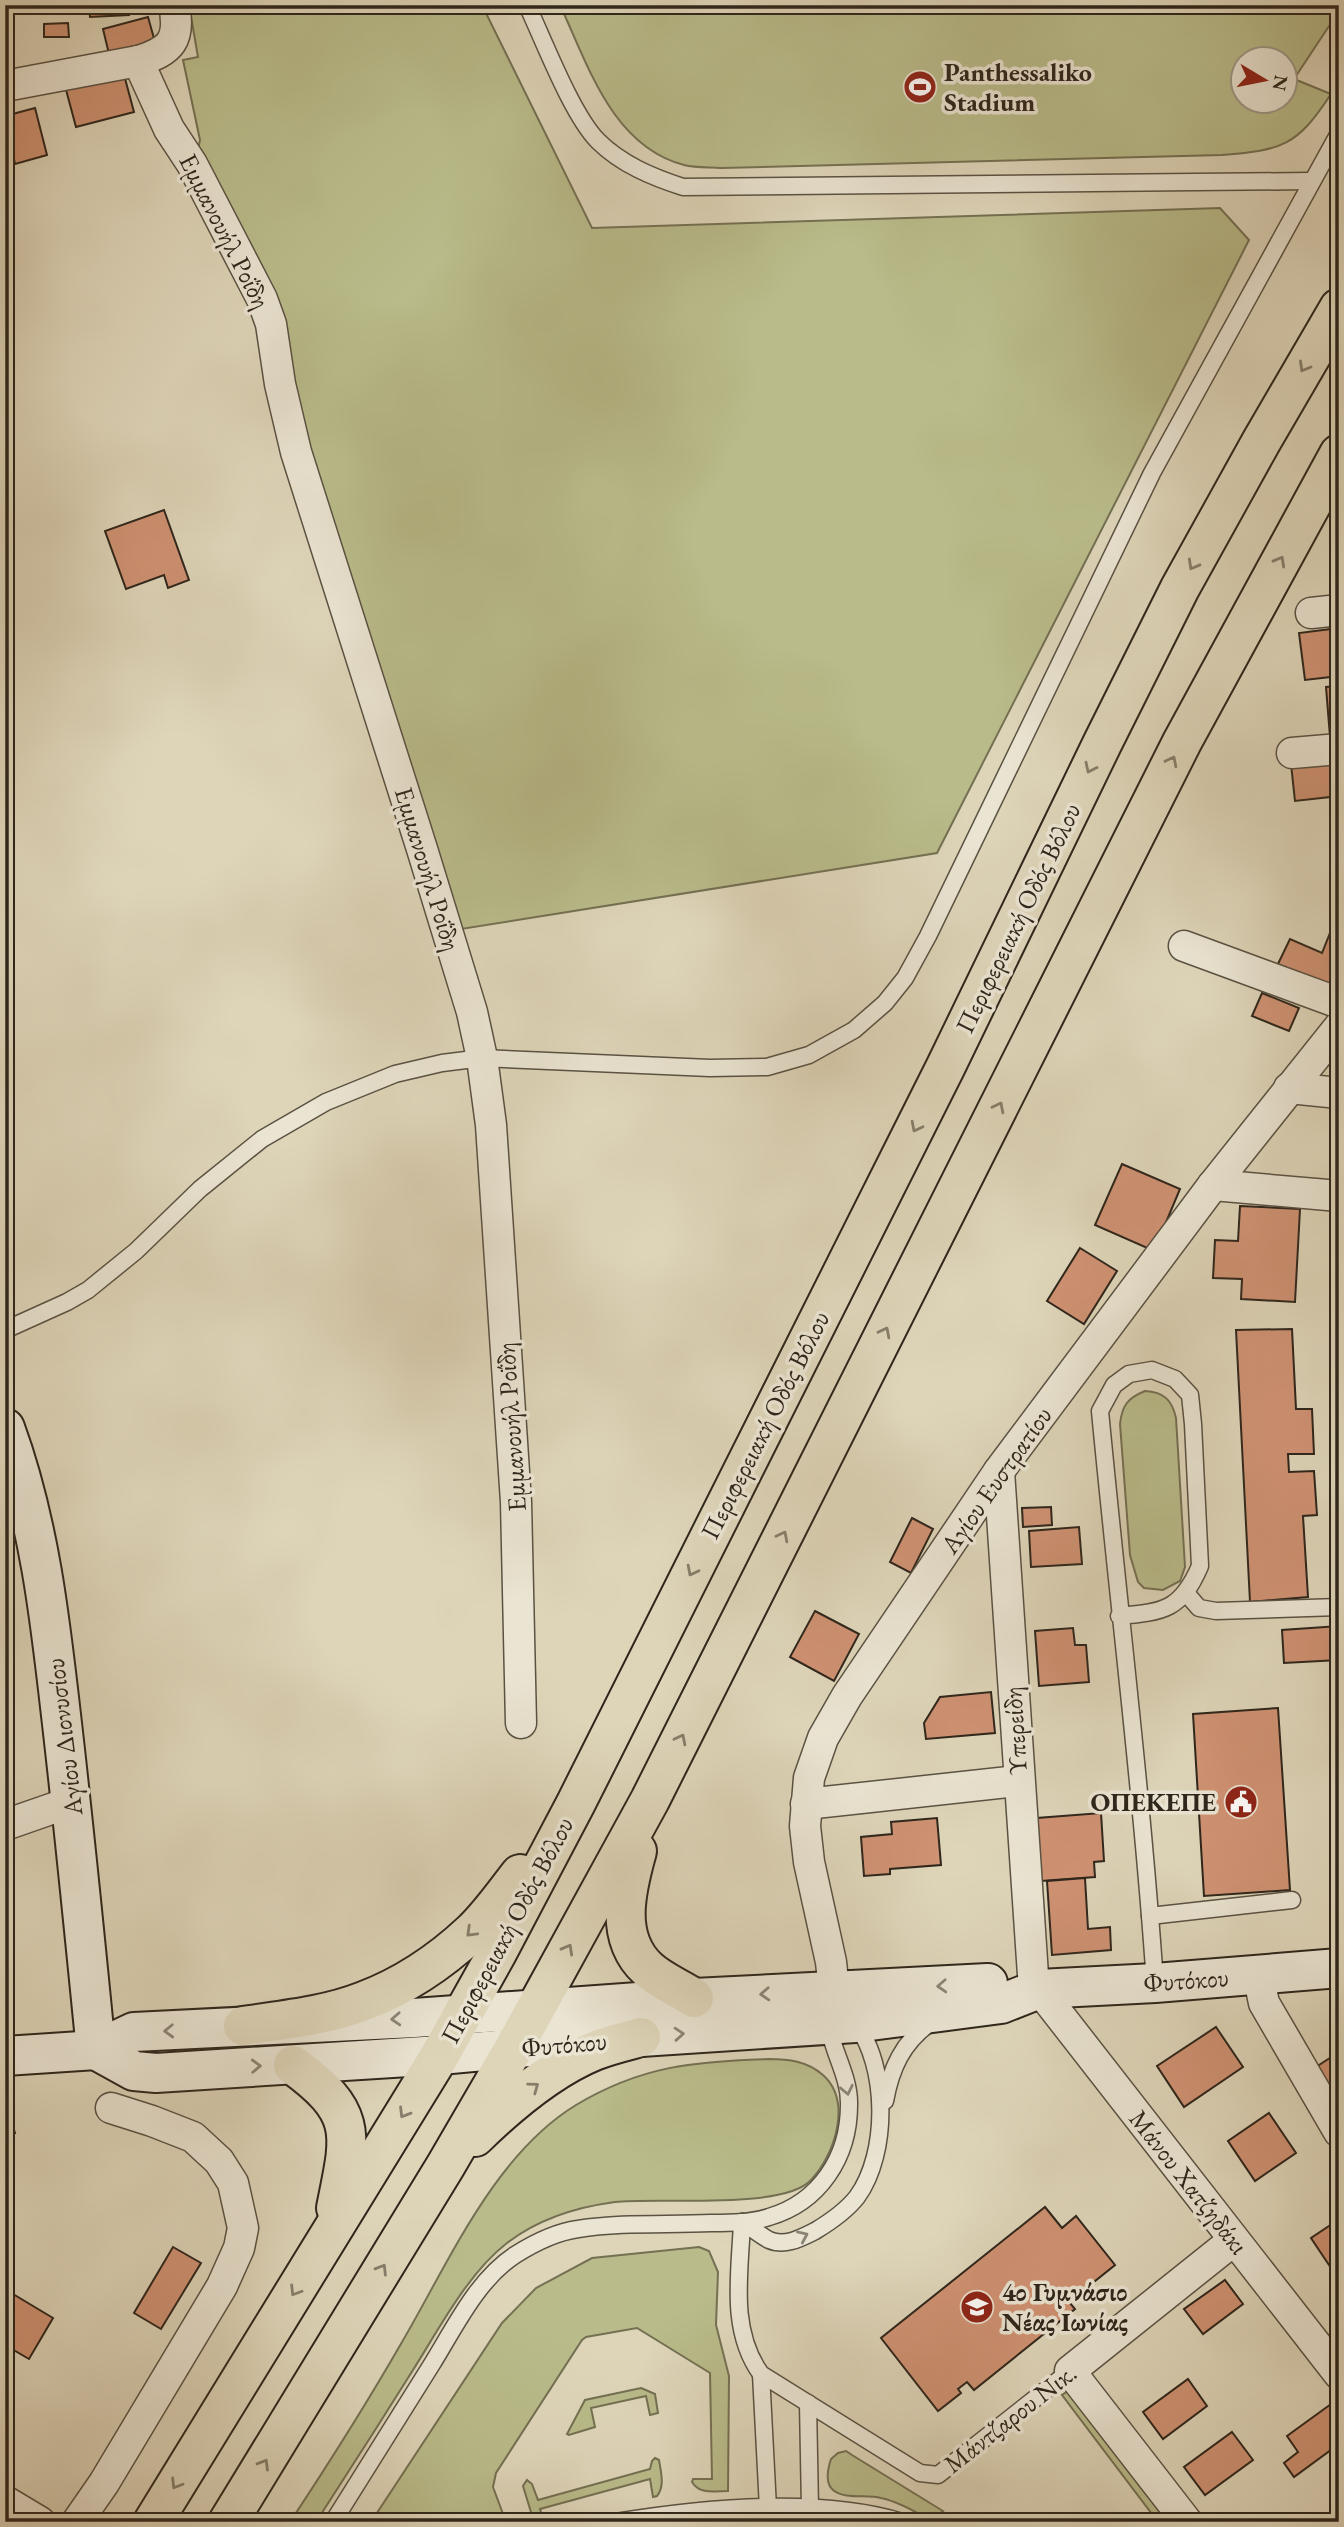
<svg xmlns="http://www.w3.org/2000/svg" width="1344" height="2527" viewBox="0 0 1344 2527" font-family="'EB Garamond',serif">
	<rect width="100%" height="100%" fill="#ded5b9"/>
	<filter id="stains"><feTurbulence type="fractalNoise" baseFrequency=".00286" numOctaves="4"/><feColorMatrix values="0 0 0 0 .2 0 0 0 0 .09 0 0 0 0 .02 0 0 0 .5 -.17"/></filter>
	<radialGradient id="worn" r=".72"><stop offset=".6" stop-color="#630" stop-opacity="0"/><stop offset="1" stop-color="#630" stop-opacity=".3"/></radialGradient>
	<!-- green -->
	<g fill="#b9bb8a" stroke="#747053" stroke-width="2" fill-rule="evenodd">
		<path d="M189 5H482L592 228 1220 208 1249 240 937 853 455 930 289 400 197 154 200 140 183 60 198 57Z"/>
		<path d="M560 5H1339V11L1294 79 1331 94C1297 146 1283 150 1222 155L722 168C709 167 696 168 684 165 612 146 588 65 560 5ZM1242 60H1284V102H1242Z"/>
		<path d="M1145 1391C1164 1392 1172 1400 1176 1418L1185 1567 1180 1581 1163 1590 1144 1588 1138 1582 1130 1555 1120 1424C1122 1405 1128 1398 1145 1391Z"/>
		<path d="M769 2059C788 2059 807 2061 823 2075 853 2102 834 2156 811 2180 784 2210 658 2197 615 2202 577 2207 537 2220 507 2243 468 2273 439 2329 413 2370 381 2421 349 2471 316 2522H290C329 2463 367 2403 402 2342 449 2262 494 2155 576 2105 641 2066 695 2061 769 2059Z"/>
		<path d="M699 2247 709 2251 718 2272 716 2325 729 2376 728 2491C715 2491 700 2495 692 2482L693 2479H712L710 2373 637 2328 586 2337 582 2340 496 2473 493 2487 506 2522H371L502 2323 536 2288 592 2258Z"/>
		<path d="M641 2388 655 2394 658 2413 650 2415 646 2396 591 2408 595 2427 569 2435 567 2434 585 2400Z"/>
		<path d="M1071 2389 1173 2522H1158L1062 2395Z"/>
		<path d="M846 2451 852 2455 943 2511 931 2521C915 2511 899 2502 881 2498 867 2494 845 2500 833 2490 825 2483 828 2468 831 2459L838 2453Z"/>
		<path d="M655 2458 659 2460C661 2472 665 2487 657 2496L653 2497 650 2479 540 2509 544 2522H534L523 2486 527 2480 532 2484 538 2500 650 2469 652 2461Z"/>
	</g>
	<!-- building -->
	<g fill="#cf9273" stroke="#2e261c" stroke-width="2">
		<path d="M5 5H62L5 8Z"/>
		<path d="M89 5H128L129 15 90 17Z"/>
		<path d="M148 17 155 42 109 54 103 29Z"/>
		<path d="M68 23 69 37H44V24Z"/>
		<path d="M123 71 134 112 76 127 65 86Z"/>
		<path d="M35 108 47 155 15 164 5 116Z"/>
		<path d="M164 510 189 580 168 588 164 575 126 589 105 531Z"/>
		<path d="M1339 628V676L1305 680 1299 633Z"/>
		<path d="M1339 686V736L1330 737 1326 687Z"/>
		<path d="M1339 758V796L1295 801 1291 764Z"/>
		<path d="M1330 933 1339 936V994L1276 968 1290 939 1322 953Z"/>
		<path d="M1262 993 1299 1008 1289 1031 1252 1016Z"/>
		<path d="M1122 1164 1180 1189 1154 1251 1095 1225Z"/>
		<path d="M1240 1206 1300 1209 1295 1302 1241 1299 1242 1279 1213 1278 1215 1240 1238 1241Z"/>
		<path d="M1080 1248 1117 1271 1084 1324 1047 1301Z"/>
		<path d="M1292 1329 1296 1409H1312L1314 1454H1288L1289 1472 1314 1471 1317 1515 1303 1516 1308 1597 1250 1602 1236 1330Z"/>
		<path d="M1051 1507 1052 1525 1023 1527 1022 1508Z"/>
		<path d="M912 1518 933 1529 911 1573 890 1562Z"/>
		<path d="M1079 1527 1082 1564 1031 1567 1029 1531Z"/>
		<path d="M815 1611 859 1634 834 1681 790 1657Z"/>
		<path d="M1339 1626V1660L1284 1663 1282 1630Z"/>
		<path d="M1073 1628 1075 1645H1086L1089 1682 1039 1686 1035 1631Z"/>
		<path d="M991 1692 995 1733 926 1739 924 1723 940 1697Z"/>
		<path d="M1331 1699H1339V1856Z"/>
		<path d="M1278 1708 1290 1890 1204 1896 1193 1714Z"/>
		<path d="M1101 1813 1104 1861 1094 1862 1095 1877 1041 1881 1037 1818Z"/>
		<path d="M937 1818 941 1865 890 1869V1874L864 1876 861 1837 892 1834 891 1822Z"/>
		<path d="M1085 1878 1088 1929 1110 1927 1111 1950 1052 1955 1047 1881Z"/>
		<path d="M1216 2027 1243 2067 1184 2107 1157 2066Z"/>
		<path d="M1339 2052V2100H1338L1316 2067Z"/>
		<path d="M5 2102 15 2133 5 2136Z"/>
		<path d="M1269 2113 1296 2153 1255 2181 1228 2141Z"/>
		<path d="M1045 2207 1062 2228 1076 2216 1115 2265 1069 2302 1075 2309 974 2390 967 2382 958 2389 961 2393 938 2411 881 2338Z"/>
		<path d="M1338 2220 1339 2222V2280L1311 2238Z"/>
		<path d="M173 2247 201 2263 161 2329 134 2313Z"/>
		<path d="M1225 2280 1243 2304 1203 2334 1184 2309Z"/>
		<path d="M8 2291 53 2318 29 2359 5 2345V2295Z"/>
		<path d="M1188 2379 1207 2406 1163 2439 1143 2412Z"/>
		<path d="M1331 2404 1339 2414V2444L1294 2477 1284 2463 1298 2452 1287 2436Z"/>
		<path d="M1232 2432 1253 2460 1205 2495 1184 2467Z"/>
	</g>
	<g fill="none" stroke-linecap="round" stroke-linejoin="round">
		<defs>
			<g id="lane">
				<path d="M527 5C544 41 572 115 598 141 621 164 652 177 683 187L1310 181"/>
				<path d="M5 1330 67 1302 88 1290 136 1251 200 1189 262 1139 326 1102 395 1074 442 1063 482 1058 710 1068 767 1067 809 1055 854 1030 885 1003 905 978 928 936 1152 473 1339 133"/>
				<path d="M1186 1593 1199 1608 1216 1611 1339 1607"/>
				<path d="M1119 1616C1164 1612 1181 1610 1200 1566L1193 1424 1190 1395 1175 1379 1152 1370 1129 1374 1114 1385 1100 1411C1118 1601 1142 1792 1155 1983"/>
				<path d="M1150 1916 1292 1900"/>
				<path d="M885 2101C891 2068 903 2042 930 2023"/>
				<path d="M742 2222C740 2273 729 2330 761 2374L920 2473 938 2475 1070 2371"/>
				<path d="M742 2222C750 2227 760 2235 769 2240 785 2247 801 2238 815 2231 830 2222 846 2211 857 2197 889 2153 888 2065 855 2023"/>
				<path d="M761 2374 768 2508"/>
				<path d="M808 2403 810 2509"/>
				<path d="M333 2522C366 2469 399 2417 432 2364 455 2327 477 2280 515 2255 534 2243 556 2232 578 2229 622 2222 667 2225 711 2223 730 2223 751 2223 769 2217 820 2202 849 2157 849 2105 850 2077 832 2051 828 2023"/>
				<path d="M616 2522C702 2508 817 2496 902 2522"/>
			</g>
			<g id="street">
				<path d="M138 61 169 129 192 164 262 299 271 324 280 384 296 452 422 849 472 1012 482 1058 491 1125 516 1502 521 1723"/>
				<path d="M5 86 138 61C171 51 181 40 174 5"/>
				<path d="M1311 613 1339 610"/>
				<path d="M1292 753 1339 749"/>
				<path d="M1184 946 1339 1003"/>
				<path d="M1289 1088 1339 1093"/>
				<path d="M1213 1185 1339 1196"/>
				<path d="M999 1471 1034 1990"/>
				<path d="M806 1804 1018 1781"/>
				<path d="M5 1825 71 1802"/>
				<path d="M1258 1974 1264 2003 1339 2132"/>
				<path d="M1039 1989 1339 2374"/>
				<path d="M834 1990 831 1962 809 1862 805 1826 809 1778 823 1738 847 1696 999 1471 1213 1185 1339 1027"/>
				<path d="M5 2501 40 2522"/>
				<path d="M77 2522 104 2483 222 2286 239 2248 243 2228 233 2183 219 2161 193 2137 152 2121 111 2108"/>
				<path d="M1187 2522 1070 2371 1234 2240"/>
			</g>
			<g id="secondary">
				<path d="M5 1428C39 1521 50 1618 61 1715 74 1827 85 1938 96 2050"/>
				<path d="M96 2050 134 2071 156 2073 440 2055 641 2037 855 2023 1001 2004 1039 1989 1155 1983 1339 1968"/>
				<path d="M5 2056 96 2050 134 2032 414 2018 694 1998 988 1983"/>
			</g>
			<g id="primary">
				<path d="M637 1851C626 1890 614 1938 648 1969 661 1981 679 1988 694 1998"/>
				<path d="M243 2026C283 2020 326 2016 364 2001 404 1986 441 1961 472 1932 490 1915 505 1893 520 1874"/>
				<path d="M293 2065C359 2113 351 2134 336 2208"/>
				<path d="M475 2137C510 2103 550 2069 594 2051 609 2045 626 2041 641 2037"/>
				<path d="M153 2522 440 2055 497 1953 576 1803 946 1066 1102 744 1180 588 1261 442 1339 308"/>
				<path d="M228 2522 446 2165 514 2048 650 1800 1182 742 1339 454"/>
			</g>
		</defs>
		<!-- lane casing -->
		<use href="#lane" stroke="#5a5243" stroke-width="19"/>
		<!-- street casing -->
		<use href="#street" stroke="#5a5243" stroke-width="33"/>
		<!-- secondary casing -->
		<use href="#secondary" stroke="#2e261c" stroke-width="42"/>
		<!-- primary casing -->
		<use href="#primary" stroke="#2e261c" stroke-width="42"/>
		<!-- lane -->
		<use href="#lane" stroke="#eae4d2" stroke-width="16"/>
		<!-- street -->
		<use href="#street" stroke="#eae4d2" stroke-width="30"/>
		<!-- secondary -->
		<use href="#secondary" stroke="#eae4d2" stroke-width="38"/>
		<!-- primary -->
		<use href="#primary" stroke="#ded5b9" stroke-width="38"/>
	</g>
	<!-- one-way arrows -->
	<defs><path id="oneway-chevron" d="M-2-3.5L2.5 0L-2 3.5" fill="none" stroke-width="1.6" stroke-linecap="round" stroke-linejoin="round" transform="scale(1.75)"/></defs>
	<g stroke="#867e6a">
		<use href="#oneway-chevron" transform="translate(1304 367) rotate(120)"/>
		<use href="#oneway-chevron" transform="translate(1280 561) rotate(-61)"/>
		<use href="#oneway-chevron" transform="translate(1193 565) rotate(119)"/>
		<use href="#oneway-chevron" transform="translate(1172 761) rotate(-63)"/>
		<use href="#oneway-chevron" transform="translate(1090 768) rotate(116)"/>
		<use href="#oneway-chevron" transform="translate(999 1107) rotate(-63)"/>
		<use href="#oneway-chevron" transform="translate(916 1127) rotate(117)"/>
		<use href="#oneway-chevron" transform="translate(885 1332) rotate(-63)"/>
		<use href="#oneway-chevron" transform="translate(783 1536) rotate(-63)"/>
		<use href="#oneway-chevron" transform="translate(692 1571) rotate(117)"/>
		<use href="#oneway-chevron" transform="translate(681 1739) rotate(-63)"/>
		<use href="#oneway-chevron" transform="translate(471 1932) rotate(136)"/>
		<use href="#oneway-chevron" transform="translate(568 1949) rotate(-61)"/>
		<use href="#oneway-chevron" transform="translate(534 2087) rotate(-36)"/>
		<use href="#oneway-chevron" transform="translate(404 2113) rotate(121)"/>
		<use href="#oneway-chevron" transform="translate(382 2269) rotate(-59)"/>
		<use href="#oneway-chevron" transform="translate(295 2291) rotate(122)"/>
		<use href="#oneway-chevron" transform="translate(264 2464) rotate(-59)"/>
		<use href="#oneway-chevron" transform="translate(176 2484) rotate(122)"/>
	</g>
	<g stroke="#8c8577">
		<use href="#oneway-chevron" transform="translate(942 1986) rotate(177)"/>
		<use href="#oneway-chevron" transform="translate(765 1994) rotate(177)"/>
		<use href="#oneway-chevron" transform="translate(396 2019) rotate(177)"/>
		<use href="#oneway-chevron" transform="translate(169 2031) rotate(178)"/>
		<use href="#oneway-chevron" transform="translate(679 2034) rotate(-4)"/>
		<use href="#oneway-chevron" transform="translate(256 2066) rotate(-2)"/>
		<use href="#oneway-chevron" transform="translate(847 2090) rotate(78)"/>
		<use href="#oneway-chevron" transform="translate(803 2236) rotate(-24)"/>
	</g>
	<!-- icons -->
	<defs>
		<symbol id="stadium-disc" viewBox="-11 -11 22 22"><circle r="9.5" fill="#8f2418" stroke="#eae4d2"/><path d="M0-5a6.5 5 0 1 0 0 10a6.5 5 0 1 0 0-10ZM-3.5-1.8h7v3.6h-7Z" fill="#fff"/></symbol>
		<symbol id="civic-disc" viewBox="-11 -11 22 22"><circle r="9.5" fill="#8f2418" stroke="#eae4d2"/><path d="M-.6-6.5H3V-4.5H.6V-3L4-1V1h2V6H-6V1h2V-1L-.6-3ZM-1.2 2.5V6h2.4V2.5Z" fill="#fff"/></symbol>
		<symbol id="school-disc" viewBox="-11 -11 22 22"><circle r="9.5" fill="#8f2418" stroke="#eae4d2"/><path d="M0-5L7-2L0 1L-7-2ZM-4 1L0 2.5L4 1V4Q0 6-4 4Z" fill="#fff"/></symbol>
	</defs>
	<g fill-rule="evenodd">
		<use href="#stadium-disc" x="901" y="68" width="38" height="38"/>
		<use href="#civic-disc" x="1222" y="1783" width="38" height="38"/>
		<use href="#school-disc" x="958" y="2288" width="38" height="38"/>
	</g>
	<g text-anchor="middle" stroke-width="7" stroke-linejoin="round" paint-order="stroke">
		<!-- poi labels -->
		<g font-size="26" font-weight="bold" fill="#2e261c" stroke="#eae4d2" text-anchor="start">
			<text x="944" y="81">Panthessaliko<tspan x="944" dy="30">Stadium</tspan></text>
			<text x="1216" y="1811" text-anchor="end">ΟΠΕΚΕΠΕ</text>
			<text x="1002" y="2301">4ο Γυμνάσιο<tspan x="1002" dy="30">Νέας Ιωνίας</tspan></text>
		</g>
		<!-- street labels -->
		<g font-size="26" fill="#2e261c" stroke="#eae4d2">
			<text transform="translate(225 231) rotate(63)" y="9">Εμμανουήλ Ροΐδη</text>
			<text transform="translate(428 869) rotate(73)" y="9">Εμμανουήλ Ροΐδη</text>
			<text transform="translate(1018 918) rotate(-64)" y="9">Περιφερειακή Οδός Βόλου</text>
			<text transform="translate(765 1425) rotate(-63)" y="9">Περιφερειακή Οδός Βόλου</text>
			<text transform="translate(511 1427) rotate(-94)" y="9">Εμμανουήλ Ροΐδη</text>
			<text transform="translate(996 1480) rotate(-55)" y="9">Αγίου Ευστρατίου</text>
			<text transform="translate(1015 1731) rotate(-94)" y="9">Υπερείδη</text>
			<text transform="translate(64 1737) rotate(-97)" y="9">Αγίου Διονυσίου</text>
			<text transform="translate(507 1930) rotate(-62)" y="9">Περιφερειακή Οδός Βόλου</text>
			<text transform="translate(1186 1980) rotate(-4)" y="9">Φυτόκου</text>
			<text transform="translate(564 2044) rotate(-5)" y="9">Φυτόκου</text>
			<text transform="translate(1189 2182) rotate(52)" y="9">Μάνου Χατζηδάκι</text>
			<text transform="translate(1010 2418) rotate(-38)" y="9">Μάντζαρου Νικ.</text>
		</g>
	</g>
	<!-- margin -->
	<rect width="1344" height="2527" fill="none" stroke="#ded5b9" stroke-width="28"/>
	<rect x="7" y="7" width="1330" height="2513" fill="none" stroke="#2e261c" stroke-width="3.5"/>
	<rect x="14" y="14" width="1316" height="2499" fill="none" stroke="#2e261c" stroke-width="2"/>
	<!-- north arrow -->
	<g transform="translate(1264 80) rotate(100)"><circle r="33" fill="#eae4d2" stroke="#9f9889" stroke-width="2"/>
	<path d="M0-5L12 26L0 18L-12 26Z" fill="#8f2418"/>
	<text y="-10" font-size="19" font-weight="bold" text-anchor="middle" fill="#2e261c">N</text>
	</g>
	<rect width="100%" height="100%" filter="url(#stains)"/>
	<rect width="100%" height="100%" fill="url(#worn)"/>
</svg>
